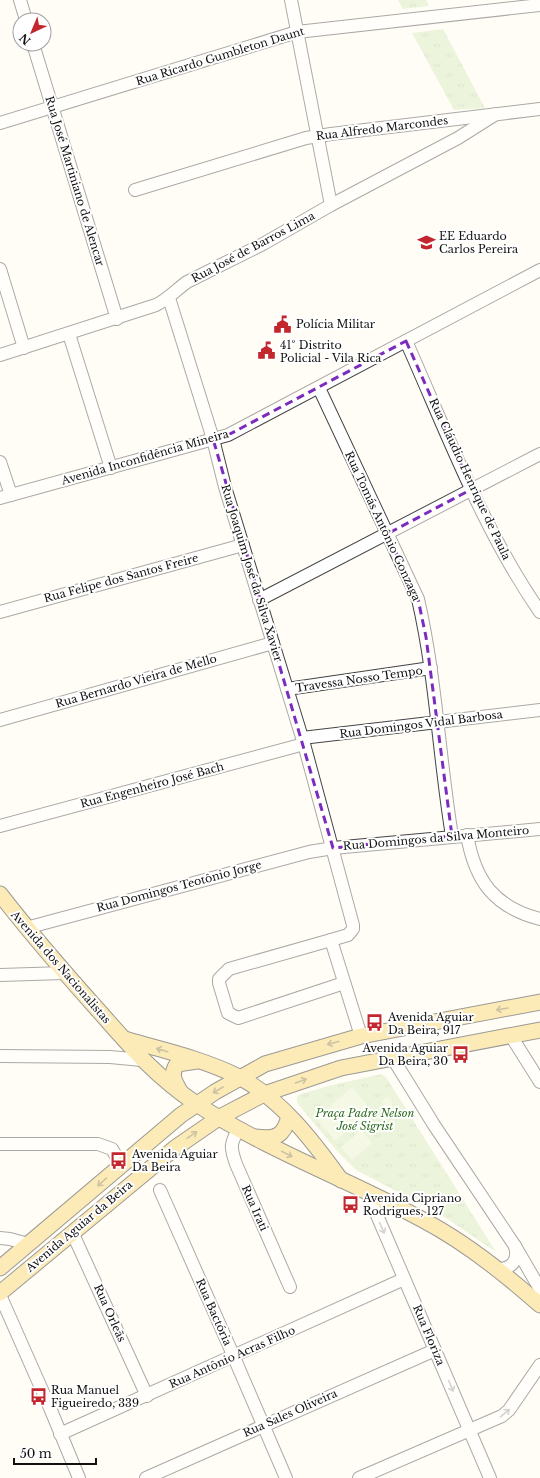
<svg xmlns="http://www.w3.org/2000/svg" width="540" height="1478" viewBox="0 0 540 1478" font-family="'Libre Baskerville',serif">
	<defs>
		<pattern id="grass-tufts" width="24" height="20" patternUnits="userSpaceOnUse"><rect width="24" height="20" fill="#d5ebbd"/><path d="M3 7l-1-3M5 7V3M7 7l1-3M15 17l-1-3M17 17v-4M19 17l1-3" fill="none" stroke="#b6c8a1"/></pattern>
	</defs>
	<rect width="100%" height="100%" fill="#fffdf5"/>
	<!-- grass -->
	<g fill="url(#grass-tufts)">
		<path d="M398 0H426L429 6 403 9Z"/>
		<path d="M443 29 485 108 454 110 412 33Z"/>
		<path d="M382 1074 386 1077 496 1252 443 1216 356 1170 338 1152 297 1103V1096L301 1094 328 1086Z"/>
	</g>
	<!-- pitch -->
	<g fill="#e6f2cf">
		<path d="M352 1087 372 1111 335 1141 316 1118Z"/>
		<path d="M388 1097 391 1100 393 1109 387 1112 382 1102 385 1098Z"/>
		<path d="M361 1130 372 1143 352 1160 341 1147Z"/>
	</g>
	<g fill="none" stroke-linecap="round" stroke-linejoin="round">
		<defs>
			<g id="minor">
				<path d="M20 0 26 20"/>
				<path d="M291 0 331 205"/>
				<path d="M33 44 117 319"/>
				<path d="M0 123 297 32 540 5"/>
				<path d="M135 190 306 138 331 134 540 109"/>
				<path d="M0 269 24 348"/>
				<path d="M169 298 213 439 225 487 304 744 353 925V929L348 935 331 940 361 1036"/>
				<path d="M69 334 111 468"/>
				<path d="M406 341C447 433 483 530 540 612"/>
				<path d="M0 355 156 305C168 299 176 290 187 282L263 244 331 205 458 138 496 114"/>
				<path d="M319 388 418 599C436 677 439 757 452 836"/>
				<path d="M0 462 11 495"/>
				<path d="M0 498 228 435 540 270"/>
				<path d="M259 600 540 454"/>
				<path d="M0 612 243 545"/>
				<path d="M287 689 431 668"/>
				<path d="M0 720 273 643"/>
				<path d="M302 738 540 710"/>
				<path d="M0 826 304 744"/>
				<path d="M467 835C475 881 494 907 540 919"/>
				<path d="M26 928 309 852 333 848 540 829"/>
				<path d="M331 940 229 969 219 979V983L228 1013 238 1018 344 983"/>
				<path d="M0 975 64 973"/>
				<path d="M511 1036 540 1082"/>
				<path d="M0 1056 110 1057 142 1060"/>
				<path d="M392 1057 434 1125 515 1246 540 1289"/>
				<path d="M239 1128C230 1144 230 1147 236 1164L290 1287"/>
				<path d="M0 1144H98L112 1149 121 1165"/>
				<path d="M160 1190 230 1348 286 1478"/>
				<path d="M367 1192 490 1478"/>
				<path d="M72 1232 147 1396"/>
				<path d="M0 1238 10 1239 28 1244"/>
				<path d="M498 1269C512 1269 519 1260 515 1246"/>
				<path d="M0 1295 50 1408 79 1478"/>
				<path d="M60 1434 404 1279"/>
				<path d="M146 1478 435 1350"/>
				<path d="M359 1478 502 1416 509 1410 540 1365"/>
			</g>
			<g id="major">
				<path d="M0 894C31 934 64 972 98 1010 130 1046 154 1075 195 1103 267 1150 347 1179 423 1220 465 1242 504 1273 540 1305"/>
				<path d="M124 1039C163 1050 203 1059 239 1077 282 1100 313 1141 341 1180"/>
				<path d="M180 1091C174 1081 170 1074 177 1064L197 1061"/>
				<path d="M255 1137C276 1140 284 1136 289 1116"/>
				<path d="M0 1268 181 1115 215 1092 265 1064 361 1036 540 1002"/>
				<path d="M0 1293 175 1148 220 1117 264 1094 341 1068 540 1030"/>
			</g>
		</defs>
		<!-- minor casing -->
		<use href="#minor" stroke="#444" stroke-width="14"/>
		<!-- major casing -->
		<use href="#major" stroke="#222" stroke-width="17"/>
		<!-- minor -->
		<use href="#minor" stroke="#fff" stroke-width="12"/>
		<!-- major -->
		<use href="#major" stroke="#f9d66b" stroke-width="15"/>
	</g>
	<!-- one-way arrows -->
	<defs><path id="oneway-shaft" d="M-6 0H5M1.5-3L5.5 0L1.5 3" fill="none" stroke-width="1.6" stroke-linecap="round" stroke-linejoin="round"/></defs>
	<g stroke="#917d42">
		<use href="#oneway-shaft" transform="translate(502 1009) rotate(170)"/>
		<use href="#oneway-shaft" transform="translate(333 1043) rotate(165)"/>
		<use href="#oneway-shaft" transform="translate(162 1050) rotate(-164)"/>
		<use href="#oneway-shaft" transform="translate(301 1081) rotate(-20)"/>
		<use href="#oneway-shaft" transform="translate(218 1090) rotate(150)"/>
		<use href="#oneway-shaft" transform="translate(192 1135) rotate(-35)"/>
		<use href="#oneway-shaft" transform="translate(287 1154) rotate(27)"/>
		<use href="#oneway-shaft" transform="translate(102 1182) rotate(139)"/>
	</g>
	<g stroke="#a0a0a0">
		<use href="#oneway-shaft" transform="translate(382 1228) rotate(66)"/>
		<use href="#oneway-shaft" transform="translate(451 1386) rotate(67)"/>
		<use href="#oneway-shaft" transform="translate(505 1413) rotate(-40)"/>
	</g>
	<!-- marked area -->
	<path d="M0 0H540V1478H0ZM406 341 472 489 387 534 418 599 426 637 452 836 333 848 213 439 228 435Z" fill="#fffdf5" fill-opacity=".55" fill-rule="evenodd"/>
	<path fill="none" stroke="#7b2cbf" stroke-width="3" stroke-dasharray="8 5" stroke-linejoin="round" d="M406 341 472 489 387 534 418 599 426 637 452 836 333 848 213 439 228 435Z"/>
	<!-- icons -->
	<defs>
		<symbol id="school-bare" viewBox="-9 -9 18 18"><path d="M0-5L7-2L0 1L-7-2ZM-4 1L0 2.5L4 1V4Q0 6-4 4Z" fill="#c4262e" stroke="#fff" stroke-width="2.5" paint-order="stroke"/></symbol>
		<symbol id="civic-bare" viewBox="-9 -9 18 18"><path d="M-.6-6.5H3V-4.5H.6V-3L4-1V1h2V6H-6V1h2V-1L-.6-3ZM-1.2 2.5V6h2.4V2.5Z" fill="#c4262e" stroke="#fff" stroke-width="2.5" paint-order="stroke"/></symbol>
		<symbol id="bus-bare" viewBox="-9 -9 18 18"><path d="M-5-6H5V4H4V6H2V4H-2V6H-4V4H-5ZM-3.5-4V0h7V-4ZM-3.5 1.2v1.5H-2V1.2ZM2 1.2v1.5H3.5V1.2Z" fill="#c4262e" stroke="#fff" stroke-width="2.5" paint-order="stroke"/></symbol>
	</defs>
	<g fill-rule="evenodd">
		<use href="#school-bare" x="414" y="230" width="25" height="25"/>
		<use href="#civic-bare" x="270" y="312" width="25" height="25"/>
		<use href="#civic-bare" x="254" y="338" width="25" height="25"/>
		<use href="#bus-bare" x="362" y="1010" width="25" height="25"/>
		<use href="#bus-bare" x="448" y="1042" width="25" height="25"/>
		<use href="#bus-bare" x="106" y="1148" width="25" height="25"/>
		<use href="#bus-bare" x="338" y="1192" width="25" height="25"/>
		<use href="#bus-bare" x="26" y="1384" width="25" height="25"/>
	</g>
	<g text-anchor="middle" stroke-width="4" stroke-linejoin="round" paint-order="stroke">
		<!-- street labels -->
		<g font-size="11" fill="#111" stroke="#fff">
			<text transform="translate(220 56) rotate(-17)" y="4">Rua Ricardo Gumbleton Daunt</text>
			<text transform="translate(382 128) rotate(-7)" y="4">Rua Alfredo Marcondes</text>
			<text transform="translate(75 181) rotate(73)" y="4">Rua José Martiniano de Alencar</text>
			<text transform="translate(253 247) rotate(-28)" y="4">Rua José de Barros Lima</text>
			<text transform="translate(145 457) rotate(-16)" y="4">Avenida Inconfidência Mineira</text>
			<text transform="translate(470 479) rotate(65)" y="4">Rua Cláudio Henrique de Paula</text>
			<text transform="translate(383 526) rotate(65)" y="4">Rua Tomás Antônio Gonzaga</text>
			<text transform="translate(252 573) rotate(73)" y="4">Rua Joaquim José da Silva Xavier</text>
			<text transform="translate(121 578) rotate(-15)" y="4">Rua Felipe dos Santos Freire</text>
			<text transform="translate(359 679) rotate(-8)" y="4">Travessa Nosso Tempo</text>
			<text transform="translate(136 681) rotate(-16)" y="4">Rua Bernardo Vieira de Mello</text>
			<text transform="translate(421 724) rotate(-7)" y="4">Rua Domingos Vidal Barbosa</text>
			<text transform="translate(152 785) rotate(-15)" y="4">Rua Engenheiro José Bach</text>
			<text transform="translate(436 838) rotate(-5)" y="4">Rua Domingos da Silva Monteiro</text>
			<text transform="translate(179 886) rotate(-15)" y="4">Rua Domingos Teotônio Jorge</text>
			<text transform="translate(61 967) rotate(49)" y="4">Avenida dos Nacionalistas</text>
			<text transform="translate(255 1208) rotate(66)" y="4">Rua Irati</text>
			<text transform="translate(79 1226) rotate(-40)" y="4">Avenida Aguiar da Beira</text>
			<text transform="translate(214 1312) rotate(66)" y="4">Rua Bactória</text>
			<text transform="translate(110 1313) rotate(66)" y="4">Rua Orleãs</text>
			<text transform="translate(429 1335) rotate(67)" y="4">Rua Floriza</text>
			<text transform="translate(232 1357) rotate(-24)" y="4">Rua Antônio Acras Filho</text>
			<text transform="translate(290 1413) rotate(-24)" y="4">Rua Sales Oliveira</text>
		</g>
		<!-- poi labels -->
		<g font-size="11" fill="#111" stroke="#fff" text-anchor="start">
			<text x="439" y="240">EE Eduardo<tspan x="439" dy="13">Carlos Pereira</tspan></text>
			<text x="296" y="328">Polícia Militar</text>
			<text x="280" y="349">41º Distrito<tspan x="280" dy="13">Policial - Vila Rica</tspan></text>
			<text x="388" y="1021">Avenida Aguiar<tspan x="388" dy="13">Da Beira, 917</tspan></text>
			<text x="448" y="1052" text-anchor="end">Avenida Aguiar<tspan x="448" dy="13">Da Beira, 30</tspan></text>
			<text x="132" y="1158">Avenida Aguiar<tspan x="132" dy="13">Da Beira</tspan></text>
			<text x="363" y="1202">Avenida Cipriano<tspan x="363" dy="13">Rodrigues, 127</tspan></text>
			<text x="51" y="1394">Rua Manuel<tspan x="51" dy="13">Figueiredo, 339</tspan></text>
		</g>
		<!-- park labels -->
		<g font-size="11" font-style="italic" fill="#2f6b1f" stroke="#fff">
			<text x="365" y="1117">Praça Padre Nelson<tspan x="365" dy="13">José Sigrist</tspan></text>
		</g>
	</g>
	<!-- north arrow -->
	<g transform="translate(32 32) rotate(224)"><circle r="19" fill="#ffffff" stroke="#a0a0a0"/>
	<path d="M0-3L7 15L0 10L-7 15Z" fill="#c4262e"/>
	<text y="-6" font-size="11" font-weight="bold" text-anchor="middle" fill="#111111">N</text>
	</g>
	<!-- scale -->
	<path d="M14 1458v6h82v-6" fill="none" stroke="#111111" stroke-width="2"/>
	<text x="20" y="1458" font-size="12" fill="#111111" stroke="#ffffff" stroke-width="3" paint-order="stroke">50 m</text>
</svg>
